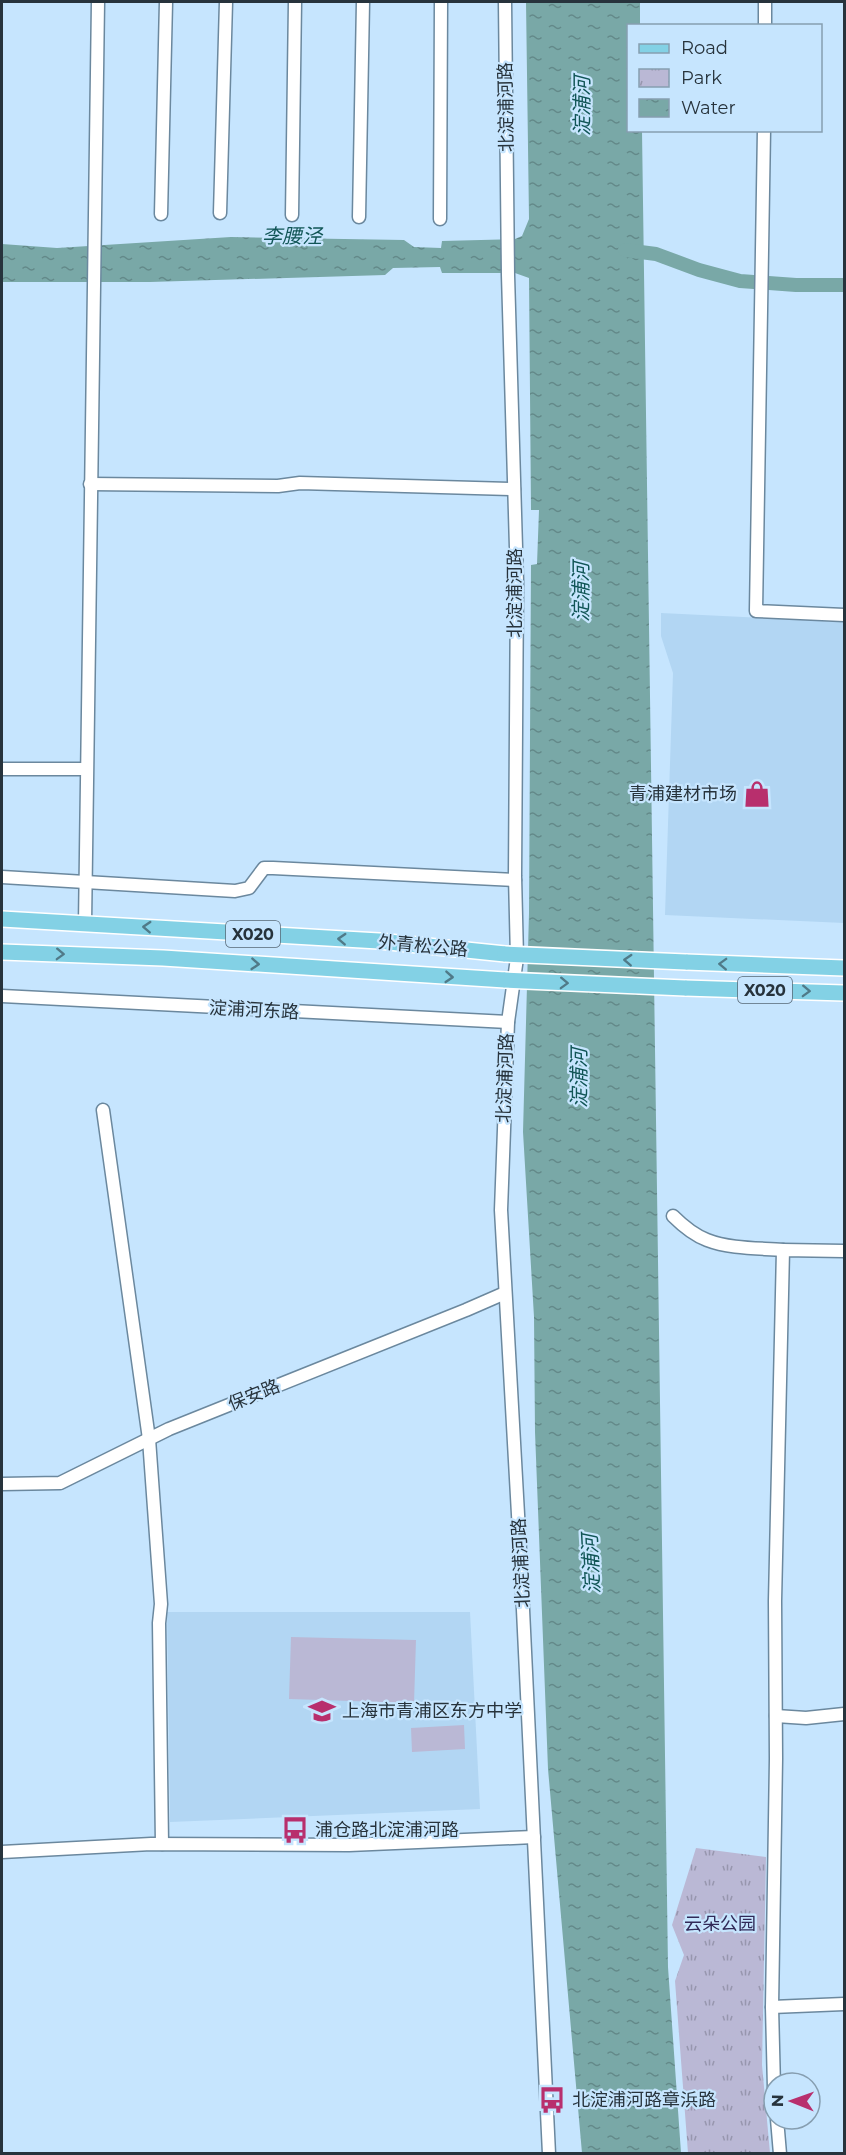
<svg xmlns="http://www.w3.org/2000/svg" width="846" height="2155" viewBox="0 0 846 2155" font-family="Montserrat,'Noto Sans SC',sans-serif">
	<defs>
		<pattern id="park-tufts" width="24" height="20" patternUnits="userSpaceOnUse" patternTransform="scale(1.5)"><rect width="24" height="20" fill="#bab8d5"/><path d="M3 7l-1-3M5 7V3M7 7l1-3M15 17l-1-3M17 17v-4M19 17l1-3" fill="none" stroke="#9796ae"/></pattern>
		<pattern id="water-ripples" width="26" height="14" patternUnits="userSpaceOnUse" patternTransform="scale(1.5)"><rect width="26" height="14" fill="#79a8a7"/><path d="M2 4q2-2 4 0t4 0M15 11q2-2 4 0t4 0" fill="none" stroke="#638989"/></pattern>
	</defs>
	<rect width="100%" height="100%" fill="#c6e5fe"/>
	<!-- built -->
	<g fill="#b2d6f3">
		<path d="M661 613 844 622V923L665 915 673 673 661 636Z"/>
		<path d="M167 1612H470L480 1809 170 1822Z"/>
	</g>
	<!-- park -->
	<path fill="url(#park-tufts)" d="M696 1848 766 1857 762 2065 770 2153H688L675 1981 684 1955 672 1925Z"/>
	<!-- garden -->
	<g fill="#bab8d5">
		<path d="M291 1637 416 1640 414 1703 289 1699Z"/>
		<path d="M464 1725 465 1749 412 1752 411 1728Z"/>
	</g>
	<!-- water -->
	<path fill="url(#water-ripples)" d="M526 2H640V25L628 26V130L642 131 668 1967 681 2153H582L548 1769 535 1432 534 1317 523 1132 529 913 531 565 537 564 539 510H531L529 278 515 273H442L440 267 393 268 385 275 150 282H2V244L57 248 231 237 404 240 414 247 441 248 442 241 515 239 522 236 529 219Z"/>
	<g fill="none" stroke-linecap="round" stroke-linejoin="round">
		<!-- canal -->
		<path stroke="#79a8a7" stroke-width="14" d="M625 250 656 254 699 270 740 281 796 285H844"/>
		<defs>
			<g id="minor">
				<path d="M505 2 508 275 517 582 515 876 517 958 508 1022 501 1210 521 1568 549 2154"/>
				<path d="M765 26V2"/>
				<path d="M764 130 756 611 844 615"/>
				<path d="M220 213 226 2"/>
				<path d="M161 214 166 2"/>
				<path d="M292 215 295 2"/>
				<path d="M359 217 363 2"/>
				<path d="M440 219 441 2"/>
				<path d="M90 484 278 486 300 483 514 489"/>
				<path d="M2 769H86"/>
				<path d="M2 877 235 891 249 888 264 868H273L515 880"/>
				<path d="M85 924 98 2"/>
				<path d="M2 996 508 1022"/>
				<path d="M103 1110 149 1439 161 1604 159 1623 162 1844"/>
				<path d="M673 1216C683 1226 694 1235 707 1240 730 1249 759 1248 783 1250"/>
				<path d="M2 1484 60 1483 169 1429 466 1310 505 1293"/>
				<path d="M776 1716 806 1718 844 1714"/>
				<path d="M2 1852 151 1844 349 1845 534 1837"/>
				<path d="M772 2007 844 2004"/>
				<path d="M774 2088 772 2007 776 1759 775 1601 783 1250 844 1251"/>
				<path d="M777 2119 780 2154"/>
			</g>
			<g id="major">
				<path d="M2 919 379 941 505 954"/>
				<path d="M2 952 163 958 505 980"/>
				<path d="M686 962 844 968"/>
				<path d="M685 988 844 993"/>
			</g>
		</defs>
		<!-- minor casing -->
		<use href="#minor" stroke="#6b889e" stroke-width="15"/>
		<!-- major casing -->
		<use href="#major" stroke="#fff" stroke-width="18"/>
		<!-- minor -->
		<use href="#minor" stroke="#fff" stroke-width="12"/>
		<!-- major -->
		<use href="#major" stroke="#83d1e5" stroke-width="15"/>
		<defs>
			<g id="major-bridge">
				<path d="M505 954 686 962"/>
				<path d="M505 980 685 988"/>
			</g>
		</defs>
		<!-- major-bridge casing -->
		<use href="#major-bridge" stroke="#fff" stroke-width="18" stroke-linecap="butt"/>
		<!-- major-bridge -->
		<use href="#major-bridge" stroke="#83d1e5" stroke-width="15"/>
	</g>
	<!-- one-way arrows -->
	<defs><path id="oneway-chevron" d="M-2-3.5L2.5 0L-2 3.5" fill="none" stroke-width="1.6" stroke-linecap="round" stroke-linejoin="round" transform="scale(1.5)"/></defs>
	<g stroke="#507a88">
		<use href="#oneway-chevron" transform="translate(147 927) rotate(-177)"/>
		<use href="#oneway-chevron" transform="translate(342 939) rotate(-177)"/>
		<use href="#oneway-chevron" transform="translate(60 954) rotate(2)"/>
		<use href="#oneway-chevron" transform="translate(628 960) rotate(-177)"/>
		<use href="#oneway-chevron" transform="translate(255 964) rotate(4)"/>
		<use href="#oneway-chevron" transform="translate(723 964) rotate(-178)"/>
		<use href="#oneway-chevron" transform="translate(449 977) rotate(4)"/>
		<use href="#oneway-chevron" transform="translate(564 983) rotate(2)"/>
		<use href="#oneway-chevron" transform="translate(806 991) rotate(2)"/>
	</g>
	<!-- icons -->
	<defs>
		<symbol id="shop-bare" viewBox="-9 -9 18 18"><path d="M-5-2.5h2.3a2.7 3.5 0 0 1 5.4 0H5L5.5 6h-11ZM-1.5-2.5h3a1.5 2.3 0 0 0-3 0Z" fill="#b82f6d" stroke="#c6e5fe" stroke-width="2.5" paint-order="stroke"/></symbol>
		<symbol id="school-bare" viewBox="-9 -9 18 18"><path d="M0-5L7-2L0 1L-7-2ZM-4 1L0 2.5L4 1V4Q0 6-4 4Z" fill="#b82f6d" stroke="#c6e5fe" stroke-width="2.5" paint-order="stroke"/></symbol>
		<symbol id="bus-bare" viewBox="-9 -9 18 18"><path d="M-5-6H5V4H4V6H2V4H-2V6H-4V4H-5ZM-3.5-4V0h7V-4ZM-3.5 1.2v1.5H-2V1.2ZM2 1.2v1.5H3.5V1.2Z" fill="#b82f6d" stroke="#c6e5fe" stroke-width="2.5" paint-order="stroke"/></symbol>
	</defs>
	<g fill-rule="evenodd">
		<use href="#shop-bare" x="738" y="775" width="38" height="38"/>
		<use href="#school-bare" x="303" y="1692" width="38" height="38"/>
		<use href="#bus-bare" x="276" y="1811" width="38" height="38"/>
		<use href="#bus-bare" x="533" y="2081" width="38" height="38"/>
	</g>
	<g text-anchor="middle" stroke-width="4.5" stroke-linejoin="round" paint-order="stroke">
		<!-- shield labels -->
		<g fill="#c6e5fe" stroke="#576876" stroke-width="1.5">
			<rect x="226" y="921" width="54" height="26" rx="4.5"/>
			<rect x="738" y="977" width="54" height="26" rx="4.5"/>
		</g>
		<g font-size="16" font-weight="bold" fill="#27333c">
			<text x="253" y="940">X020</text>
			<text x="765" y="996">X020</text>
		</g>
		<!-- street labels -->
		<g font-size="18" fill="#27333c" stroke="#c6e5fe">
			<text transform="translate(506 107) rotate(-91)" y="6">北淀浦河路</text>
			<text transform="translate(515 593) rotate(-90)" y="6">北淀浦河路</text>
			<text transform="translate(423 946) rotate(5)" y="6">外青松公路</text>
			<text transform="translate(254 1010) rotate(3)" y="6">淀浦河东路</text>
			<text transform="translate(505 1078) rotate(-88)" y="6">北淀浦河路</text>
			<text transform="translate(254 1395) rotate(-22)" y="6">保安路</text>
			<text transform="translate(521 1563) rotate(-93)" y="6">北淀浦河路</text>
		</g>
		<!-- poi labels -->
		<g font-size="18" fill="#27333c" stroke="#c6e5fe" text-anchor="start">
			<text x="737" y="800" text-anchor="end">青浦建材市场</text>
			<text x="342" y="1717">上海市青浦区东方中学</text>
			<text x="315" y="1836">浦仓路北淀浦河路</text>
			<text x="572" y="2106">北淀浦河路章浜路</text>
		</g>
		<!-- park labels -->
		<g font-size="18" fill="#312957" stroke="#c6e5fe">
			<text x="720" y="1930">云朵公园</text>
		</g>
		<!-- water labels -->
		<g font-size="20" font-style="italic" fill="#115556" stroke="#c6e5fe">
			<text transform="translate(582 106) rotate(-90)" y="7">淀浦河</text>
			<text x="292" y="243">李腰泾</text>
			<text transform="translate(581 592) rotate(-90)" y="7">淀浦河</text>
			<text transform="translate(579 1078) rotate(-90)" y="7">淀浦河</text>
			<text transform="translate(591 1564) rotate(-93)" y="7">淀浦河</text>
		</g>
	</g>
	<!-- border -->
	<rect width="846" height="2155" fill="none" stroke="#27333c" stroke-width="6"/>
	<!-- legend -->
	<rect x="627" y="24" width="195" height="108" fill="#c6e5fe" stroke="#869eb0" stroke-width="1.5"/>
	<rect x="639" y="44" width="30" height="9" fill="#83d1e5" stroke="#869eb0" stroke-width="1.5"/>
	<text x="681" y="54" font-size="18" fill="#27333c">Road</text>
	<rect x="639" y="69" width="30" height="18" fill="url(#park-tufts)" stroke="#869eb0" stroke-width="1.5"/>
	<text x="681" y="84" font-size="18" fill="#27333c">Park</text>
	<rect x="639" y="99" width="30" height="18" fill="url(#water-ripples)" stroke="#869eb0" stroke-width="1.5"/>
	<text x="681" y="114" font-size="18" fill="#27333c">Water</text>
	<!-- north arrow -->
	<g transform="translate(792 2101) rotate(271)"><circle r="28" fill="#c6e5fe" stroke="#869eb0" stroke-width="1.5"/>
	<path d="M0-4.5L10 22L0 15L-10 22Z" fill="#b82f6d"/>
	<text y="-9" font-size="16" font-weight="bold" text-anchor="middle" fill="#27333c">N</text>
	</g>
</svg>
